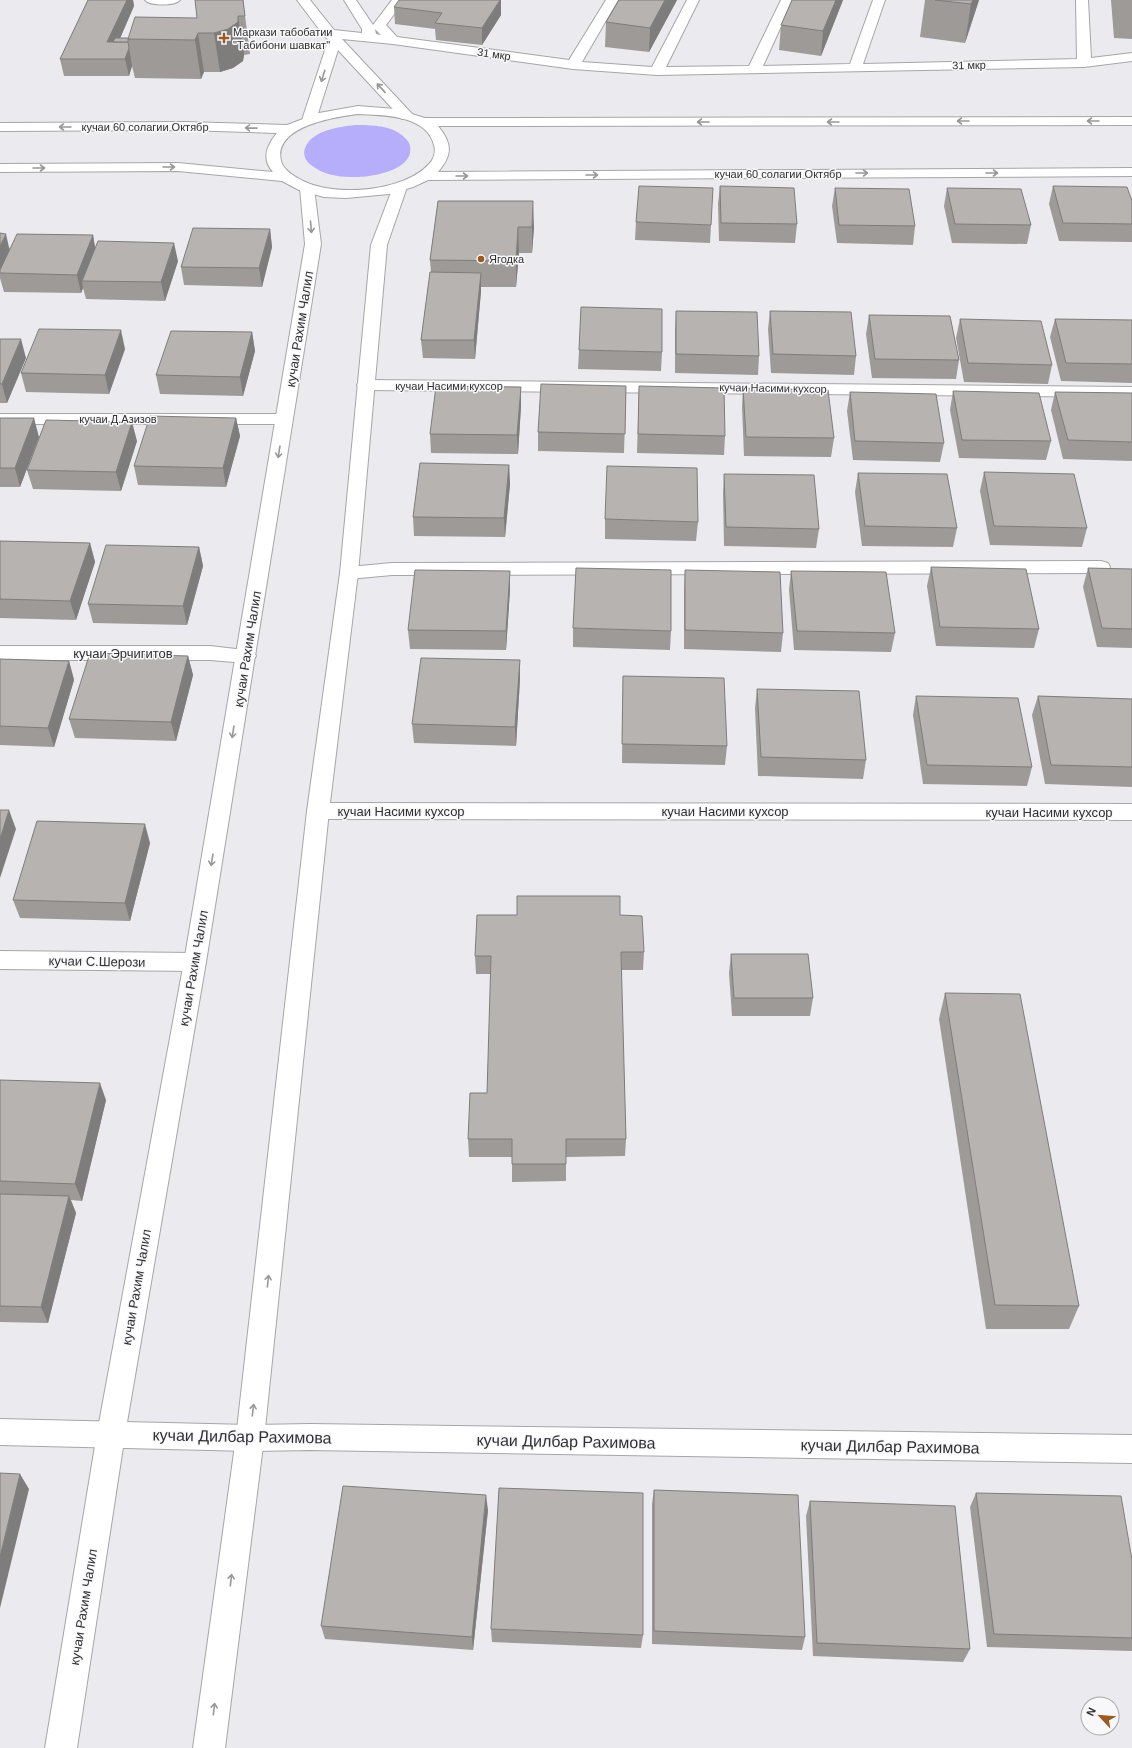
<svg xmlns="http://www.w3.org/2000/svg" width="1132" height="1748" viewBox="0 0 1132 1748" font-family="Arial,sans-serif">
	<rect width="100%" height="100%" fill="#ebeaee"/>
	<!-- green -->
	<path fill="#b6aefa" d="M355 125C372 125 394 125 406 139 410 143 411 147 410 153 406 172 367 178 351 177 337 177 322 174 311 165 305 161 302 153 306 146 314 130 339 127 355 125Z"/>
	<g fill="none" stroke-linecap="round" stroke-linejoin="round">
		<defs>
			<g id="minor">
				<path d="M145 0H180C175 6 150 6 145 0Z"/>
				<path d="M297 0H310L334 30 362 33V29L344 0H356L373 25 392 0H405L386 25 397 37 569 60 606 0H618L582 62 652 67 687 0H699L666 67 749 66 781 0H793L763 66 850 64 873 0H885L863 64 1077 59 1076 0H1088L1091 58 1132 53V61L1084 67 657 75 573 69 393 44 342 39 414 116 412 119H402L338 50 316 120 314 123H304L302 120 329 38 325 37ZM375 29 381 35 376 34Z"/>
				<path d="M365 380 1132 387V397L365 390 359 389 357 385 359 381Z"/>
				<path d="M0 414H284L290 415 293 419 290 423 284 424H0Z"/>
				<path d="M1101 561 1108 563 1110 567 1108 571 1101 573 392 575 349 579 342 577 340 573 342 569 349 567 392 563Z"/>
				<path d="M0 646H210L253 651 256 656 253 661 246 663 210 660H0Z"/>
				<path d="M318 803 1132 804V820L318 819 310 817 307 811 310 805Z"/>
				<path d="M0 951 195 953 203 956 206 962 203 968 195 971 0 969Z"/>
				<path d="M0 1419 250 1425 310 1424 1132 1435V1463L310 1450 250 1451 0 1445Z"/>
			</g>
			<g id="major">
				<path d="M330 30C335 31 338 34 342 39L340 42H330L323 34 325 31Z"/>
				<path d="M400 183 405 184 407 187 387 245 358 573 329 811 264 1438 225 1748H193L236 1438 307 811 340 573 371 245 393 187 395 184Z"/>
				<path d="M307 184 312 185 314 188 321 244 206 962 125 1434 77 1748H45L97 1434 184 962 305 244 300 188 302 185Z"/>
			</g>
			<path id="highway" d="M358 106 395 109 425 118 1132 117V125L438 126C452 143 453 155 438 172L1132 168V176L428 180 413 187 389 194 346 198 324 197 299 190 282 181 178 171 0 172V164L178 163 273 172C261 159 267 145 277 133L184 130 0 131V123L184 122 287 125 319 113ZM358 114C383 115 427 115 434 145 436 152 434 159 429 164 404 192 335 197 303 181 295 177 283 170 281 161 273 126 335 117 358 114Z"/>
		</defs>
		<!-- minor casing -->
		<use href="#minor" stroke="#a6a6a9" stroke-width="2"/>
		<!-- major casing -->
		<use href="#major" stroke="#a6a6a9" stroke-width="2"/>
		<!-- highway casing -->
		<use href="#highway" stroke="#a6a6a9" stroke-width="2"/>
		<!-- minor -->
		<use href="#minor" fill="#fff" fill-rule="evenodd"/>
		<!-- major -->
		<use href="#major" fill="#fff" fill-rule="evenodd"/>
		<!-- highway -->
		<use href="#highway" fill="#fff" fill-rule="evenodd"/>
	</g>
	<!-- wall -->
	<g fill="#9d9a98">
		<path d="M88 0H133L134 6 120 38H128L197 18 243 0 250 54 244 55 243 61 233 68 220 72H204L201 79 135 78 132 66 129 76H64L60 59Z"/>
		<path d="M619 0H677L649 52 605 47 606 22Z"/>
		<path d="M792 0H843L821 56 779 50 781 25Z"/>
		<path d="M925 0H979L965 43 920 37Z"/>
		<path d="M1111 0H1132V39L1114 38Z"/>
		<path d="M394 7 501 15 482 45 436 40 435 29 395 24Z"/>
		<path d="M720 186 797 224 795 243 719 241 718 204Z"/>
		<path d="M1053 186 1132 201V200V242L1059 241 1049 204Z"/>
		<path d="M835 188 915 226 913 245 837 243 832 206Z"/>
		<path d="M947 188 1031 225 1027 244 952 243 944 206Z"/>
		<path d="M438 201 534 227 532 253H519L516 287H481V291L475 359 423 358 421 340 431 272 430 260Z"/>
		<path d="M636 222 711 225 710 243 635 240Z"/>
		<path d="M270 229 272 247 262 287 184 285 181 267Z"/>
		<path d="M0 233 10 249 93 235 95 247 178 261 165 301 86 299 83 288 81 293 4 292 0 278Z"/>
		<path d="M676 311 759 356 758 375 675 373V329Z"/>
		<path d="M770 311 856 356 854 375 771 373 768 329Z"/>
		<path d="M869 315 959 360 956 379 872 378 866 334Z"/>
		<path d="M960 319 1052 365 1048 384 964 382 956 338Z"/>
		<path d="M1055 319 1132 320V383L1061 381 1050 337Z"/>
		<path d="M252 332 255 351 243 396 160 394 156 375Z"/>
		<path d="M0 339 26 358 7 403H0Z"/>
		<path d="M125 349 109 394 26 392 21 373Z"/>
		<path d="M579 350 662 352 661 371 578 369Z"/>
		<path d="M626 386 624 453 538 451V432Z"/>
		<path d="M639 386 725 436 724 455 637 453Z"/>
		<path d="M521 387V406L518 454 431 453 430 434Z"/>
		<path d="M743 388 834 438 831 457 744 456 742 407Z"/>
		<path d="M953 391 1051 441 1046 460 959 458 950 410Z"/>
		<path d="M850 392 944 443 940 462 853 460 847 411Z"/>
		<path d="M1055 392 1132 393V461L1063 459 1051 410Z"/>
		<path d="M0 418 39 437 20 487H0Z"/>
		<path d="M236 418 240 436 226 487 138 485 134 466Z"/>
		<path d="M137 441 121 491 33 489 27 470Z"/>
		<path d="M509 465 510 484 505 537 414 536 413 517Z"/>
		<path d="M984 472 1087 528 1082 547 990 545 980 491Z"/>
		<path d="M858 473 957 528 953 547 862 546 855 492Z"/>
		<path d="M724 474 819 529 816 548 724 546 723 493Z"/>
		<path d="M605 519 698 522 696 541 605 539Z"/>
		<path d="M0 541 90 543 95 562 76 620 0 618Z"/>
		<path d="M199 547 203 566 187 625 93 623 88 604Z"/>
		<path d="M931 567 1039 629 1034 648 936 646 927 586Z"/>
		<path d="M1088 568 1132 569V648L1097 647 1083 587Z"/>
		<path d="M685 570 783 633 781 652 684 649V589Z"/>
		<path d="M510 571V590L506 650 410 649 408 630Z"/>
		<path d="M791 571 895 633 891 652 794 650 789 590Z"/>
		<path d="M573 628 671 631 670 650 573 647Z"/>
		<path d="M188 656 193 675 176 741 75 738 69 719Z"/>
		<path d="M0 659 69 661 74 680 54 747 0 745Z"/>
		<path d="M520 660V679L516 746 414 743 412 724Z"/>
		<path d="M623 676 727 746 725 765 622 763Z"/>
		<path d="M757 689 866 760 863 779 758 776 755 708Z"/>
		<path d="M916 696 1032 767 1027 786 923 784 913 715Z"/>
		<path d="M1038 696 1132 699V787L1045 784 1032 715Z"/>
		<path d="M150 843 130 921 20 918 13 900Z"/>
		<path d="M620 915 644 952 643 970H621L626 1139 625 1156 566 1157V1181L512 1182V1157H469L468 1139 487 1093 491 974H476L475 956Z"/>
		<path d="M731 954 813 998 810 1016H732L729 973Z"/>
		<path d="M945 993 1079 1306 1069 1329H986L939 1019Z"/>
		<path d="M0 1080 106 1100 82 1201 71 1200 76 1213 48 1323 0 1322Z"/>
		<path d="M654 1490 805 1637 802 1650 652 1644V1504Z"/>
		<path d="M976 1493 1132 1560V1651L987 1647 970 1507Z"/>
		<path d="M810 1501 970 1649 963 1662 813 1656 806 1516Z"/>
		<path d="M488 1510 473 1650 325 1639 321 1626Z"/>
		<path d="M491 1629 643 1635 641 1648 492 1642Z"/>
	</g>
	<!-- shaded-wall -->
	<g fill="#7f7d7c">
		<path d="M127 0H133L134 6 115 50 107 42Z"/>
		<path d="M500 0H501V15L482 45V28Z"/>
		<path d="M665 0H677L649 52 650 28Z"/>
		<path d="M836 0H843L821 56 823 31Z"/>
		<path d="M973 0H979L965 43 971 4Z"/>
		<path d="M238 16 244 55 243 61 233 68 220 72 214 33Z"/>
		<path d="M198 33 204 72 201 79 195 40Z"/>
		<path d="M129 48 132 66 129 76 125 59Z"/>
		<path d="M533 201 534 227 532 253V227Z"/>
		<path d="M518 227 519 253 516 287V261Z"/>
		<path d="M270 229 272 247 262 287 259 268Z"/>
		<path d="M6 234 10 252 0 273V246Z"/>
		<path d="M93 235 96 254 82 281 83 288 81 293 77 275Z"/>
		<path d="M174 243 178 261 165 301 161 282Z"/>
		<path d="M481 273V291L475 359 474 340Z"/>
		<path d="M121 330 125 349 109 394 105 375Z"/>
		<path d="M252 332 255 351 243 396 240 377Z"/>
		<path d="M21 339 26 358 7 403 2 384Z"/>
		<path d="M521 387V406L518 454 517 435Z"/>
		<path d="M34 418 39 437 20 487 15 468Z"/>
		<path d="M236 418 240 436 226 487 223 468Z"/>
		<path d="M132 422 137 441 121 491 116 472Z"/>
		<path d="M509 465 510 484 505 537 504 518Z"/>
		<path d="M90 543 95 562 76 620 70 601Z"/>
		<path d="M199 547 203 566 187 625 183 606Z"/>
		<path d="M510 571V590L506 650V631Z"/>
		<path d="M188 656 193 675 176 741 171 722Z"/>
		<path d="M520 660V679L516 746 515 727Z"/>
		<path d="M69 661 74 680 54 747 48 728Z"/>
		<path d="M9 810 16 829 0 878V839Z"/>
		<path d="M145 824 150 843 130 921 125 903Z"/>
		<path d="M100 1083 106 1100 82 1201 75 1184Z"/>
		<path d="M69 1196 76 1213 48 1323 41 1307Z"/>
		<path d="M20 1474 29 1489 0 1608V1557Z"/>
		<path d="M486 1495 488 1510 473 1650 472 1637Z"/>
	</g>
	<!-- building -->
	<g fill="#b6b3b1" stroke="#7f7d7c">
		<path d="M88 0H127L107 42H128L129 48 125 59H60Z"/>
		<path d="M195 0H243L245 16H238V22L228 29 214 33H198L195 40 128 39 135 17 197 18Z"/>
		<path d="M399 0H500L482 28 435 23 442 13 394 7Z"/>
		<path d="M619 0H665L650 28 606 22Z"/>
		<path d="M792 0H836L823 31 781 25Z"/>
		<path d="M935 0H973L971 4Z"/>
		<path d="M115 38H128V42H113Z"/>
		<path d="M639 186 713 188 711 225 636 222Z"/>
		<path d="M720 186 794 188 797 224 721 223Z"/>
		<path d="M1053 186 1127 187 1132 201V224L1063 223Z"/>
		<path d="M835 188 909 189 915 226 839 225Z"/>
		<path d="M947 188 1021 189 1031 225 955 224Z"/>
		<path d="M438 201H533L532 227H518L516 261 430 260Z"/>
		<path d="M193 228 270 229 259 268 181 267Z"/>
		<path d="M0 233 6 234 0 246Z"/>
		<path d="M17 234 93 235 77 275 0 273V270Z"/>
		<path d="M98 241 174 243 161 282 82 281Z"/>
		<path d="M430 272 481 273 474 340H421Z"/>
		<path d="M581 307 662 309V352L579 350Z"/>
		<path d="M676 311 757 312 759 356 676 354Z"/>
		<path d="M770 311 851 312 856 356 773 354Z"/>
		<path d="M869 315 950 316 959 360 875 359Z"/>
		<path d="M960 319 1041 321 1052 365 968 363Z"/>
		<path d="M1055 319 1132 320V364L1066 363Z"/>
		<path d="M39 329 121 330 105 375 21 373Z"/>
		<path d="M171 331 252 332 240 377 156 375Z"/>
		<path d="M0 339H21L2 384H0Z"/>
		<path d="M541 384 626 386 625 434 538 432Z"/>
		<path d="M436 386 521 387 517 435 430 434Z"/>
		<path d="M639 386 724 388 725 436 638 434Z"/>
		<path d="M743 388 828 390 834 438 746 437Z"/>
		<path d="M953 391 1039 393 1051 441 962 440Z"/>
		<path d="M850 392 936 394 944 443 855 441Z"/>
		<path d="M1055 392 1132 393V442L1068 440Z"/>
		<path d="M150 416 236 418 223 468 134 466Z"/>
		<path d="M0 418H34L15 468H0Z"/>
		<path d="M46 420 132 422 116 472 27 470Z"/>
		<path d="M420 463 509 465 504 518 413 517Z"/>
		<path d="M607 466 697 468 698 522 605 519Z"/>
		<path d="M984 472 1074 474 1087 528 994 526Z"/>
		<path d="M858 473 947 474 957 528 865 526Z"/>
		<path d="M724 474 814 475 819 529 726 527Z"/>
		<path d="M0 541 90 543 70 601 0 599Z"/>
		<path d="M106 545 199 547 183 606 88 604Z"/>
		<path d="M931 567 1026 569 1039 629 940 627Z"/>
		<path d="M576 568 671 570V631L573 628Z"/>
		<path d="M1088 568 1132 569V629L1102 628Z"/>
		<path d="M415 570 510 571 506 631 408 630Z"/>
		<path d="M685 570 780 572 783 633 685 630Z"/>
		<path d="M791 571 886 572 895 633 797 631Z"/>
		<path d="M90 653 188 656 171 722 69 719Z"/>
		<path d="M421 658 520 660 515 727 412 724Z"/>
		<path d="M0 659 69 661 48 728 0 726Z"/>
		<path d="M623 676 724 678 727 746 622 744Z"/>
		<path d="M757 689 859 691 866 760 761 757Z"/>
		<path d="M916 696 1018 698 1032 767 927 765Z"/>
		<path d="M1038 696 1132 699V767L1051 765Z"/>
		<path d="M0 810H9L0 839Z"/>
		<path d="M37 821 145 824 125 903 13 900Z"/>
		<path d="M517 896H620V915L642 916 644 952H621L626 1139H566V1164H512V1139H468L470 1093H487L491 956H475L477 915H517Z"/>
		<path d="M731 954H808L813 998H734Z"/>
		<path d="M945 993 1020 994 1079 1306 995 1305Z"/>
		<path d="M0 1080 100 1083 75 1184 0 1181Z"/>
		<path d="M0 1194 69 1196 41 1307 0 1306Z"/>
		<path d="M0 1473 20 1474 0 1557Z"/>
		<path d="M343 1486 486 1495 472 1637 321 1626Z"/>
		<path d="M499 1488 643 1493V1635L491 1629Z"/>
		<path d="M654 1490 798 1495 805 1637 654 1631Z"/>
		<path d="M976 1493 1121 1496 1132 1560V1638L994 1634Z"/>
		<path d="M810 1501 955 1506 970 1649 817 1643Z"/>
	</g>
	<!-- one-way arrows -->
	<defs><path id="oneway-shaft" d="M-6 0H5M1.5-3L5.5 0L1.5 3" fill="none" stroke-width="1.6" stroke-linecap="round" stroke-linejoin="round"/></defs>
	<g stroke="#989898">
		<use href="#oneway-shaft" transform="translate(323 76) rotate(108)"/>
		<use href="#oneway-shaft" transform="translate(381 88) rotate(-133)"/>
		<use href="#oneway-shaft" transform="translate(963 121) rotate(180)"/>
		<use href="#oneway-shaft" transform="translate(1093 121) rotate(180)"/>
		<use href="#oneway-shaft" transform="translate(703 122) rotate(180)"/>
		<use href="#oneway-shaft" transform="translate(833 122) rotate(180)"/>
		<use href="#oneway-shaft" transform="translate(65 127) rotate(180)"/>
		<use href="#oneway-shaft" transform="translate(251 128) rotate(-179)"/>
		<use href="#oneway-shaft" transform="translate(169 167)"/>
		<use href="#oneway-shaft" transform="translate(39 168)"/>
		<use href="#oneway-shaft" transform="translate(862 173)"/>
		<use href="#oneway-shaft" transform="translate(992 173)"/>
		<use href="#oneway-shaft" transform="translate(592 175)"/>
		<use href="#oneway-shaft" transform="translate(462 176)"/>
		<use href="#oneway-shaft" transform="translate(311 227) rotate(85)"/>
		<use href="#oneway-shaft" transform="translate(279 452) rotate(99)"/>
		<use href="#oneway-shaft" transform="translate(233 732) rotate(99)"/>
		<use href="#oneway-shaft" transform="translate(212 860) rotate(99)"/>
		<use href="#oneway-shaft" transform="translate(268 1281) rotate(-84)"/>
		<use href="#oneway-shaft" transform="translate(253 1410) rotate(-83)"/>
		<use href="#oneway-shaft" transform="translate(231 1580) rotate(-83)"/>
		<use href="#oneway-shaft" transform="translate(214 1709) rotate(-83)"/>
	</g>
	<!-- markers -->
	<g fill="#9a5a23" stroke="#f8f8fb" stroke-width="1.5">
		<path d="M222 32h4v4h4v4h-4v4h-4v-4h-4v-4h4z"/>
		<circle cx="481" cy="259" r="4"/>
	</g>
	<g text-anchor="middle" stroke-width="3" stroke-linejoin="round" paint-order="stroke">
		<!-- far-poi labels -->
		<g font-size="11" fill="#303031" stroke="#f8f8fb" text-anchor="start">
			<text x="233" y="36">Маркази табобатии<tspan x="233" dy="13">"Табибони шавкат"</tspan></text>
			<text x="489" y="263">Ягодка</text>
		</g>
		<!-- far-street labels -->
		<g font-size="11" fill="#303031" stroke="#f8f8fb">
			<text transform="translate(494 54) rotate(8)" y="4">31 мкр</text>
			<text transform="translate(969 65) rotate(-1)" y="4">31 мкр</text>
			<text x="145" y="131">кучаи 60 солагии Октябр</text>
			<text x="778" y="178">кучаи 60 солагии Октябр</text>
			<text x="449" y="390">кучаи Насими кухсор</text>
			<text transform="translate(773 388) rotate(1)" y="4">кучаи Насими кухсор</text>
			<text x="118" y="423">кучаи Д.Азизов</text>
		</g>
		<!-- street labels -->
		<g font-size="13" fill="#303031" stroke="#f8f8fb">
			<text transform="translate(299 329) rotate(-81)" y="5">кучаи Рахим Чалил</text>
			<text transform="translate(247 649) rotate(-81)" y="5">кучаи Рахим Чалил</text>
			<text x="123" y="658">кучаи Эрчигитов</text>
			<text x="401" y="816">кучаи Насими кухсор</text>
			<text x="725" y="816">кучаи Насими кухсор</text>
			<text x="1049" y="817">кучаи Насими кухсор</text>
			<text transform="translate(97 961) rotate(1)" y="5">кучаи С.Шерози</text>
			<text transform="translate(193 968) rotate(-80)" y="5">кучаи Рахим Чалил</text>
			<text transform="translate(136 1287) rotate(-80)" y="5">кучаи Рахим Чалил</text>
			<text transform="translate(83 1607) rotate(-81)" y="5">кучаи Рахим Чалил</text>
		</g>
		<!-- near-street labels -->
		<g font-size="16" fill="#303031" stroke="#f8f8fb">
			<text transform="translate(242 1436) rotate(1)" y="6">кучаи Дилбар Рахимова</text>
			<text transform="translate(566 1441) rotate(1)" y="6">кучаи Дилбар Рахимова</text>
			<text transform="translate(890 1446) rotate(1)" y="6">кучаи Дилбар Рахимова</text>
		</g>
	</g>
	<!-- north arrow -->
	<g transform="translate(1100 1716) rotate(296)"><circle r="19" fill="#f8f8fb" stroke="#a8a8aa"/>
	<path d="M0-3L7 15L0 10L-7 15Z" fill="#9a5a23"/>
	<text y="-6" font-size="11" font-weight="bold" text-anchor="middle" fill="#303031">N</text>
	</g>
</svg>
